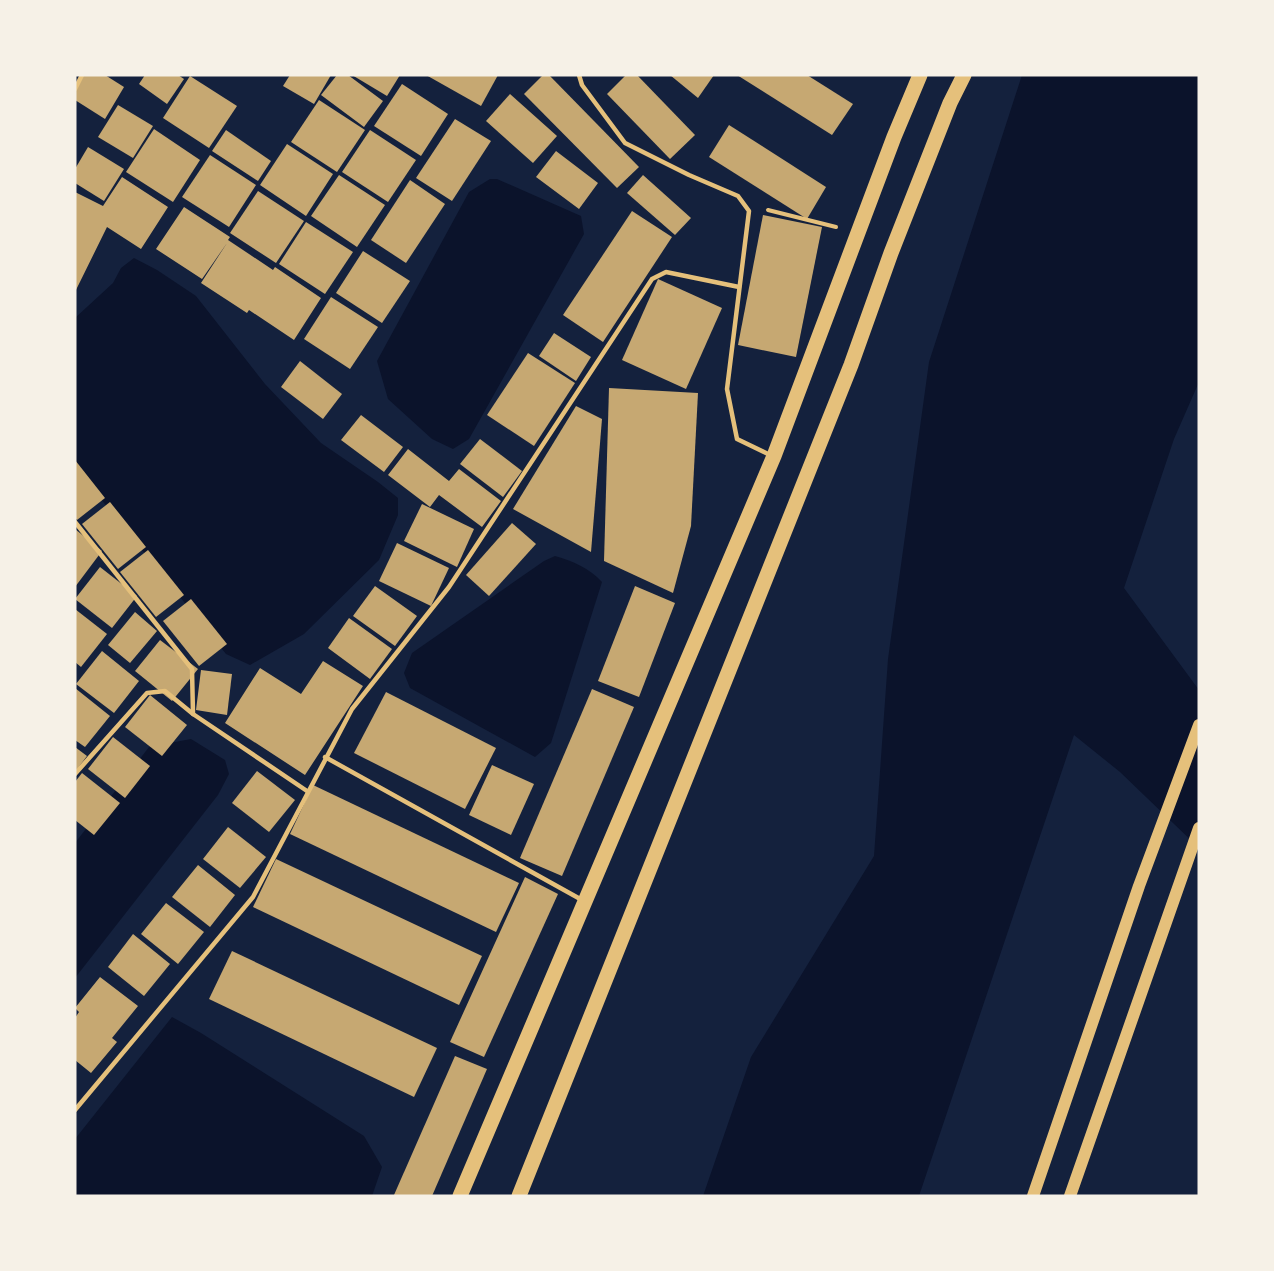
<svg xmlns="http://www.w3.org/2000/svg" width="1274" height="1271" viewBox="0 0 1274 1271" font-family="'PT Sans',sans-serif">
	<rect width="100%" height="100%" fill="#14213d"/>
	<!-- water -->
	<g fill="#0b132b">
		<path d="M1022 75H1199V382L1174 439 1124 588 1199 690V848L1120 772 1074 735 919 1196H703L751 1057 874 856 888 659 929 362Z"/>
		<path d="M490 179H497L581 216 584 234 469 439 453 449 432 439 388 399 377 361 469 192Z"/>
		<path d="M134 258 157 270 196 296 265 384 321 443 378 482 398 498V515L379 560 304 634 250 665 226 654 75 467V318L113 283 121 268Z"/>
		<path d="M555 556C573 561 589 568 602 582L551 743 535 757 410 688 404 673 412 653 544 561Z"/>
		<path d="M191 739 225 760 229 774 218 795 75 978V843L149 747Z"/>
		<path d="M172 1017 201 1033 364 1136 382 1167 372 1196 75 1195V1139Z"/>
	</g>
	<!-- building -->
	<g fill="#c6a872">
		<path d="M83 75H105L124 87 105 119 75 100V88Z"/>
		<path d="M145 75H178L184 79 167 104 139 84Z"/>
		<path d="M290 75H331L314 104 283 86Z"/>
		<path d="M337 75H348L383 101 364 127 321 95Z"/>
		<path d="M352 75H400L387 96Z"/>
		<path d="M426 75H498L481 106Z"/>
		<path d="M543 75H549L639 167 617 188 524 94Z"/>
		<path d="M626 75H637L695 135 670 159 607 94Z"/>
		<path d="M670 75H714L698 98Z"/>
		<path d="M737 75H807L853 104 832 135Z"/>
		<path d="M190 76 237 106 209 148 163 118Z"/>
		<path d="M402 84 448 114 421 156 374 126Z"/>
		<path d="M510 94 557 136 533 163 486 121Z"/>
		<path d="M319 100 365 130 337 172 291 142Z"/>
		<path d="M118 105 153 126 133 158 98 137Z"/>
		<path d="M455 119 491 141 452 201 416 178Z"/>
		<path d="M729 125 826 187 807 219 709 157Z"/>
		<path d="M154 129 200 160 173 202 126 172Z"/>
		<path d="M226 130 271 161 258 181 212 151Z"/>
		<path d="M370 130 416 160 388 202 342 172Z"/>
		<path d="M287 144 333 174 306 216 260 185Z"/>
		<path d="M88 147 124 169 104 201 75 183V169Z"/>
		<path d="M556 151 598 183 579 209 536 177Z"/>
		<path d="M210 155 256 185 229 227 182 197Z"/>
		<path d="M339 175 385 205 357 247 311 216Z"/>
		<path d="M643 175 691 218 675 235 627 193Z"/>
		<path d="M122 177 168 207 141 249 107 227 75 292V192L103 206Z"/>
		<path d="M410 180 445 204 406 263 371 240Z"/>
		<path d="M258 191 304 221 276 263 230 233Z"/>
		<path d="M184 207 230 237 228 240 273 270 275 267 321 298 294 340 249 310 247 313 201 283 227 243 202 279 156 249Z"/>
		<path d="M632 211 672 237 603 342 563 315Z"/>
		<path d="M763 215 822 227 796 357 738 345Z"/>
		<path d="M306 222 353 252 325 294 279 264Z"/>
		<path d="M363 251 410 281 382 323 336 293Z"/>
		<path d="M658 279 722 308 686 389 622 360Z"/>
		<path d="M331 297 378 327 350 369 304 339Z"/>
		<path d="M554 333 591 357 576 381 539 356Z"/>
		<path d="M528 353 575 383 534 446 487 415Z"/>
		<path d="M300 361 342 394 323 419 281 387Z"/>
		<path d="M609 388 698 393 691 526 673 593 604 561Z"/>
		<path d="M576 406 602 419 591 552 513 509Z"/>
		<path d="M361 415 403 447 384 472 341 440Z"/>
		<path d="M480 439 522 471 503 497 460 464Z"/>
		<path d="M408 449 449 481 459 469 501 501 482 527 439 495 430 507 388 475Z"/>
		<path d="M75 460 105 498 77 520 75 518Z"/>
		<path d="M110 502 146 547 118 569 82 524Z"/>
		<path d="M422 504 474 529 457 567 404 541Z"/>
		<path d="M512 523 536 544 489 596 466 575Z"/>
		<path d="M75 529 102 551 75 587Z"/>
		<path d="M397 543 449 568 431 606 379 581Z"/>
		<path d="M148 550 184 595 156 617 120 572Z"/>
		<path d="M100 567 137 596 112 628 75 599Z"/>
		<path d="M375 586 417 616 395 646 353 616Z"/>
		<path d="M635 586 675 603 639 697 598 681Z"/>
		<path d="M191 599 227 644 199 666 163 621Z"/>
		<path d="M75 609 107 634 81 667 75 662Z"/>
		<path d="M135 612 157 631 130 663 108 645Z"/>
		<path d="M349 618 392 649 370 679 328 648Z"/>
		<path d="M160 640 198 669 172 701 135 671Z"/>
		<path d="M102 651 139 681 114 713 76 684Z"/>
		<path d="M323 661 363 686 305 775 225 723 260 668 301 694Z"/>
		<path d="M201 670 232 674 227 715 196 710Z"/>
		<path d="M75 688 110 716 85 747 75 740Z"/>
		<path d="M592 689 634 707 562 876 520 858Z"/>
		<path d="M386 692 496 748 465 809 354 753Z"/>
		<path d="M150 695 187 725 162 756 125 727Z"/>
		<path d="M113 737 150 766 125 798 88 769Z"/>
		<path d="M75 747 87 756 75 772Z"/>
		<path d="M492 765 534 784 511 835 469 815Z"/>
		<path d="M257 771 295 800 269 832 232 803Z"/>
		<path d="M82 773 120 803 94 835 75 820V782Z"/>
		<path d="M313 785 519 883 496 932 290 834Z"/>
		<path d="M228 827 266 857 240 888 203 859Z"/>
		<path d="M276 859 482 956 459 1005 253 907Z"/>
		<path d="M198 865 235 895 210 927 172 897Z"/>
		<path d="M525 877 558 894 484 1057 450 1042Z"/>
		<path d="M166 903 204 932 178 964 141 934Z"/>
		<path d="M133 934 170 964 144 996 108 967Z"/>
		<path d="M232 951 437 1048 414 1097 209 999Z"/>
		<path d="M100 977 138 1006 112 1038 117 1042 91 1073 75 1060V1018L79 1012 75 1008Z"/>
		<path d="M455 1056 487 1069 432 1196H396L394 1195Z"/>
	</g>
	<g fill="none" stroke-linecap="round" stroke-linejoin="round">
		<!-- path -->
		<path stroke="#e5c07b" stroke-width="4" d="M768 210 836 227"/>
		<!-- service -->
		<g stroke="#e5c07b" stroke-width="4.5">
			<path d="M579 75 582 85 625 143 689 175 738 196 749 211 727 389 737 439 770 455"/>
			<path d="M75 89 82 75"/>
			<path d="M75 522 192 669 193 714 307 791"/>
			<path d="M325 757 582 900"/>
			<path d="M75 774 147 693 165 691 193 714"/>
			<path d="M75 1110 253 897 352 709 449 587 652 279 666 272 739 287"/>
		</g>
		<!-- secondary -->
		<g stroke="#e5c07b" stroke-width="12">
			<path d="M1033 1196 1139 886 1199 725"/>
			<path d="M1070 1196 1199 828"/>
		</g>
		<!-- primary -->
		<g stroke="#e5c07b" stroke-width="15">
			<path d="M460 1196 774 456 894 137 920 75"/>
			<path d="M519 1196 851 365 891 253 950 103 964 75"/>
		</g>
	</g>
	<!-- border -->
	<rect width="1274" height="1271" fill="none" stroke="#f6f1e7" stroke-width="153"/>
</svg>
